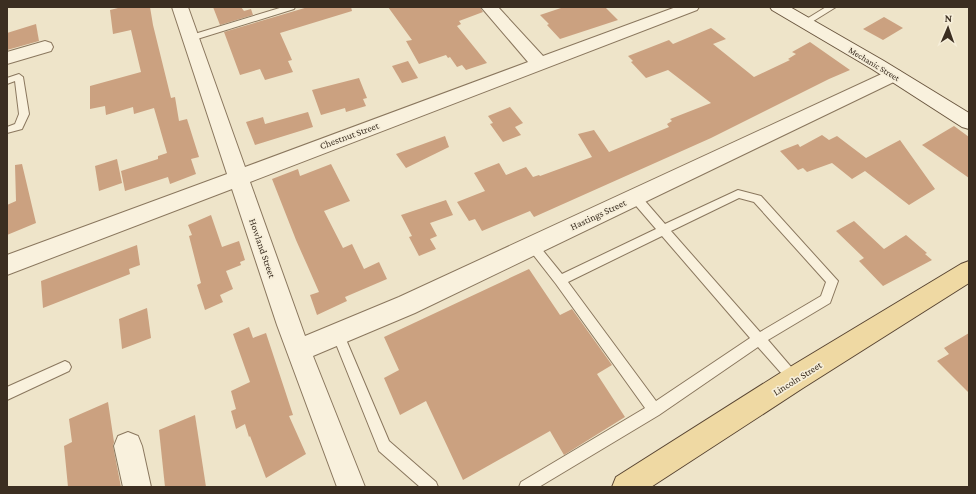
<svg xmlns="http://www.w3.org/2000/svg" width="976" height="494" viewBox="0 0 976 494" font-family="'Crimson Pro',serif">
	<rect width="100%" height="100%" fill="#eee4c9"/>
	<!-- building -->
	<g fill="#cba180">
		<path d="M122 7H150L153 25 171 98 175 97 179 121 187 119 199 157 191 159 196 174 170 184 168 177 125 191 121 171 158 159V156L167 153 154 108 134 114 133 107 106 115 105 106 90 109V86L141 72 131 30 113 34 110 10Z"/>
		<path d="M213 7H241L244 11 251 9 253 15 220 25Z"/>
		<path d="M308 7H351L352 11 280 33 292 60 288 61 293 72 265 80 260 69 240 75 224 32Z"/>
		<path d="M388 7H480L483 12 459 21 461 24 457 26 487 63 466 70 462 65 457 67 450 57 448 58 446 55 419 64 406 41 412 40Z"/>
		<path d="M564 7H605L618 20 560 39 547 25 549 24 540 15Z"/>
		<path d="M884 17 903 28 883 40 863 29Z"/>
		<path d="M36 24 39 41 7 50V33Z"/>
		<path d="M711 28 726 39 713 44 754 77 790 60 788 59 796 54 792 52 810 42 850 70 829 79 711 138 534 217 530 211 482 231 475 219 469 221 457 202 485 191 474 173 499 163 506 175 526 167 533 177 539 175 540 176 592 157 578 134 594 130 609 152 669 127 667 124 672 121 670 119 711 103 668 70 646 78 631 62 633 61 628 56 669 40 673 44Z"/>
		<path d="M408 61 418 78 402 83 392 66Z"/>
		<path d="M359 78 367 98 363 99 366 106 346 112 345 108 321 115 312 90Z"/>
		<path d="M510 107 523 123 515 127 521 135 503 142 490 124 493 123 488 116Z"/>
		<path d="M308 112 313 127 255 145 246 122 263 117 265 124Z"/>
		<path d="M954 126 969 137V178L922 145Z"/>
		<path d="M822 135 829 140 837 136 866 158 900 140 935 189 909 205 865 171 852 179 832 163 807 172 803 168 798 170 780 151 798 144 800 147Z"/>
		<path d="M445 136 449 147 406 168 396 154Z"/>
		<path d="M117 159 122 183 99 191 95 166Z"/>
		<path d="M22 164 36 223 7 235V205L16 201 15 165Z"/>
		<path d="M331 164 350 201 324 211 343 248 352 244 364 269 379 262 387 279 345 297 347 301 317 315 310 295 319 292 296 240 272 179 298 169 300 176Z"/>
		<path d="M446 200 453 215 430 223 437 236 430 239 436 249 419 256 409 237 412 236 401 215Z"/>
		<path d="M211 215 222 247 239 241 245 260 240 262 241 265 226 271 233 289 220 295 223 302 205 310 197 285 201 283 189 236 192 235 188 225Z"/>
		<path d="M854 221 884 249 906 235 927 253 925 254 932 260 883 286 859 261 864 258 836 231Z"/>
		<path d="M137 245 140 265 129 269 130 274 43 308 41 281Z"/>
		<path d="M529 269 560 315 572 309 612 365 597 374 625 417 564 455 550 431 463 480 426 401 400 415 384 378 399 370 384 337Z"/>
		<path d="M147 308 151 338 122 349 119 319Z"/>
		<path d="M249 327 253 338 266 333 293 415 289 416 306 454 266 478 250 436 249 437 245 424 236 429 231 411 236 409 231 391 250 382 233 334Z"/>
		<path d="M969 333V393L937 361 949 354 944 348Z"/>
		<path d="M108 402 114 442 113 446 121 487H68L64 446 72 442 69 419Z"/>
		<path d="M195 415 206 487H165L159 430Z"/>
	</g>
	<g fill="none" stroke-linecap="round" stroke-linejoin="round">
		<defs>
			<g id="lane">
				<path d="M283 7H295L294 9 194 40H188L187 38 188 36Z"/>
				<path d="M826 7H836L807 25H801L800 23Z"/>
				<path d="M19 74 23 77 29 114 22 129 7 133V127L15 124 19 114 15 81 7 84V78Z"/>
				<path d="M738 190 761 196 838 281 830 303 768 340 798 375 800 379 798 383 794 385 790 383 758 347 659 415 539 487H519L521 482 645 408 556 284 528 248 527 245 528 242 532 240 536 242 562 274 656 229 631 200 630 197 631 194 635 193 639 194 665 224ZM739 198 754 202 826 282 821 296 760 332 671 231ZM662 236 750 338 656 401 568 282Z"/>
				<path d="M338 328 342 330 389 441 436 482 438 487H420L379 451 332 334 334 330Z"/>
				<path d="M65 361 69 363 71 367 69 371 7 400V387Z"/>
			</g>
			<g id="street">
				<path d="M172 7H188L245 167 528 62 481 7H498L543 56 676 7H699L697 10 250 182 305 336 399 297 888 71 894 69 900 71 903 75 900 79 415 313 313 356 365 487H337L277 325 232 189 7 275V255L227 174Z"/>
				<path d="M45 41 51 43 53 47 51 51 7 64V52Z"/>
				<path d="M128 432 138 436 142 446 151 487H123L114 446 118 436Z"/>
			</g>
			<path id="secondary" d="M770 7H790L884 61 969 113V129L962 127 872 69 772 10Z"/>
			<path id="primary" d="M969 261V283L803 388 651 487H612L616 477 785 370 961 264Z"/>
		</defs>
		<!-- lane casing -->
		<use href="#lane" stroke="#8a775e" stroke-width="2"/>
		<!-- street casing -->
		<use href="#street" stroke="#8a775e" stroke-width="2"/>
		<!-- secondary casing -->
		<use href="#secondary" stroke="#6c5841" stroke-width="2"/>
		<!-- primary casing -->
		<use href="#primary" stroke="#594532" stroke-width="2"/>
		<!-- lane -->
		<use href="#lane" fill="#f9f1dd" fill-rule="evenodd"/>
		<!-- street -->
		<use href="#street" fill="#f9f1dd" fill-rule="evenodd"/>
		<!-- secondary -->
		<use href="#secondary" fill="#f9f1dd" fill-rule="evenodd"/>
		<!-- primary -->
		<use href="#primary" fill="#efd9a3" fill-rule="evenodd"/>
	</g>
	<g text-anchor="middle" stroke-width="3.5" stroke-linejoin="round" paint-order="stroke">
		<!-- far-street labels -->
		<g font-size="9" fill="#3b2e21" stroke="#f6eed9">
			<text transform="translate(874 64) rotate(31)" y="3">Mechanic Street</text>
		</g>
		<!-- street labels -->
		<g font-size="10" fill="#3b2e21" stroke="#f6eed9">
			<text transform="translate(349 135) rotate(-20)" y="4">Chestnut Street</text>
			<text transform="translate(598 214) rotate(-25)" y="4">Hastings Street</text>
			<text transform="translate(263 248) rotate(71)" y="4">Howland Street</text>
			<text transform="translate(797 378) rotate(-32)" y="4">Lincoln Street</text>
		</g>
	</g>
	<!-- border -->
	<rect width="976" height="494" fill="none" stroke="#3b2e21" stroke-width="16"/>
	<!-- north arrow -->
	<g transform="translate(948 28) rotate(2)" stroke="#f6eed9" stroke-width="3" paint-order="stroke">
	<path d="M0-3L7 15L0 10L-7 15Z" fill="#3b2e21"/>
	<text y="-6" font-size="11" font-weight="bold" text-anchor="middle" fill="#3b2e21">N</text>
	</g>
</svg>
